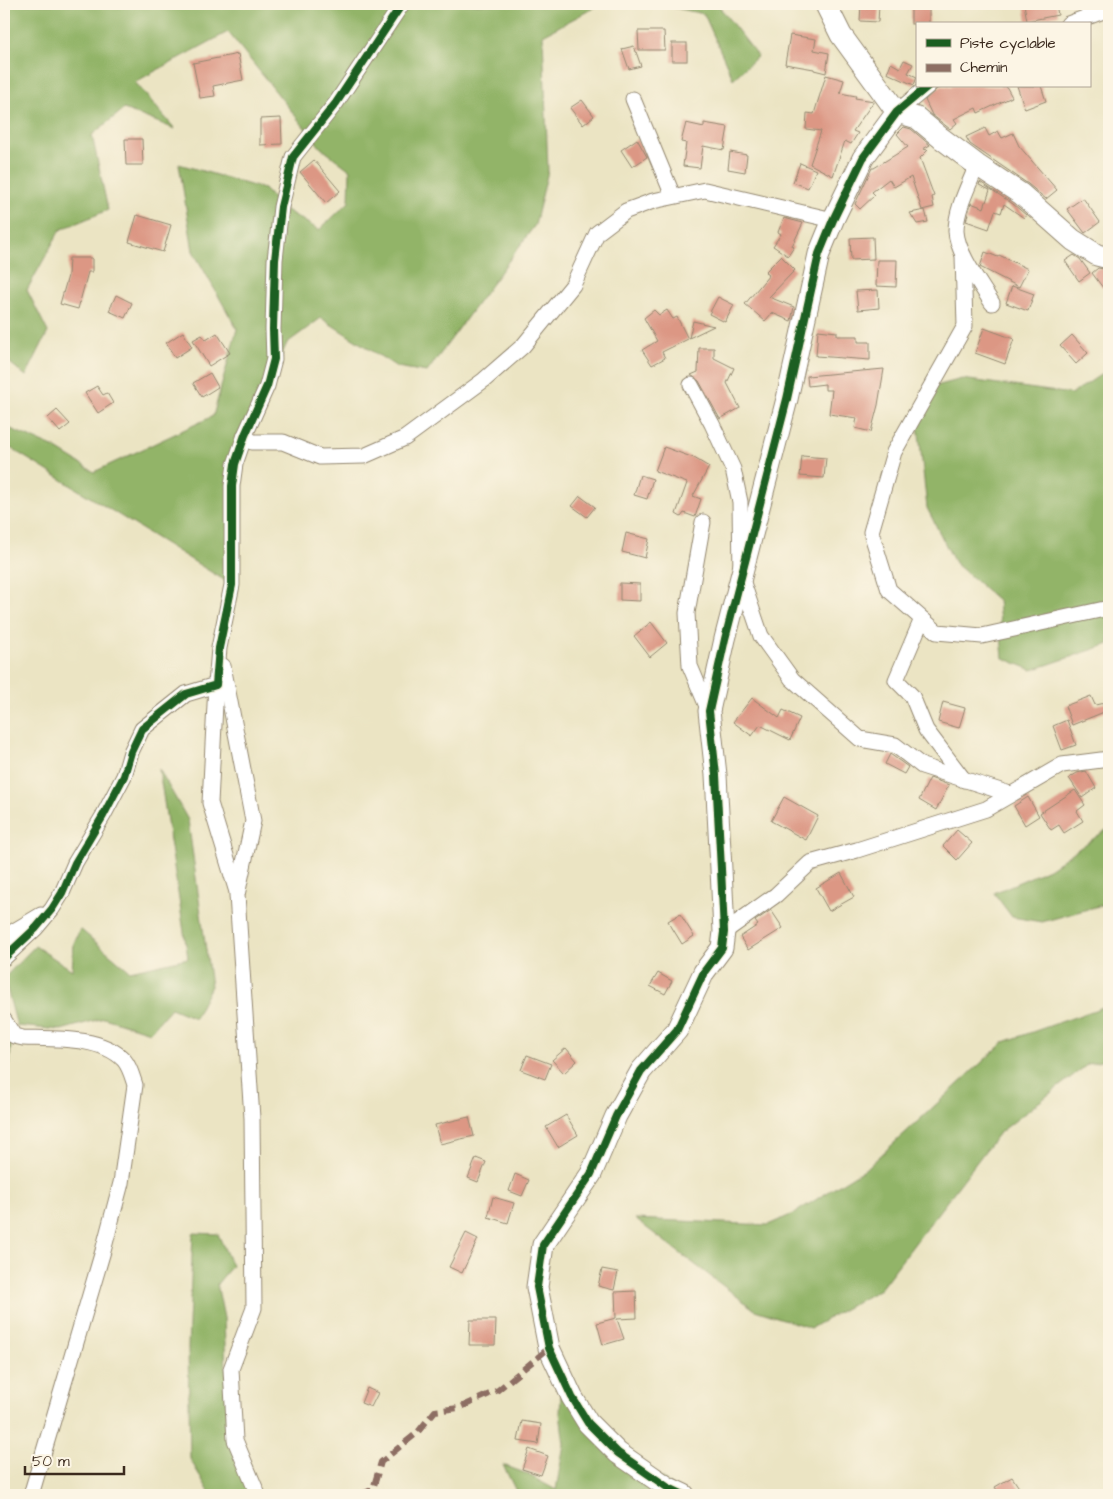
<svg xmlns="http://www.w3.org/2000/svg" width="1113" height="1499" viewBox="0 0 1113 1499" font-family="'Architects Daughter',sans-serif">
	<rect width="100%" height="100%" fill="#fcf5e5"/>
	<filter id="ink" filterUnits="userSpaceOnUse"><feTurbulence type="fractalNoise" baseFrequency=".02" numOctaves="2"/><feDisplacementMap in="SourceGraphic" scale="10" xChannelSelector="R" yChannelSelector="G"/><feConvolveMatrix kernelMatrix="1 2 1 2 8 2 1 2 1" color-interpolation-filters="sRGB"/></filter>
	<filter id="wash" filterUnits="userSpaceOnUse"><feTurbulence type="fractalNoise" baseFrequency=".0096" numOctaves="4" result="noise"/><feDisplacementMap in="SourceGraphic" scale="20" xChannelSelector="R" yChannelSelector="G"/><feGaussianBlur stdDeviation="1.12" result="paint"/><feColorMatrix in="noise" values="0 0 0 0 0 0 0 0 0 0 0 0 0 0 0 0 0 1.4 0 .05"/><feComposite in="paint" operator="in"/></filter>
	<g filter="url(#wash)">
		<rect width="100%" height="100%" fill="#ebe4c3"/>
		<!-- forest -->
		<g fill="#92b468" stroke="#666f43">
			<path d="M4 4H601L543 35 548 171 535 225 427 372 397 367 321 318 287 343 245 435 235 464 232 585 4 444V426L55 448 94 472 213 416 237 329 193 251 179 164 264 189 281 207 319 230 349 202 350 170 321 148 228 32 135 82 175 129 124 109 92 135 108 210 60 230 27 290 48 332 26 376 4 358Z"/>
			<path d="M657 4H717L758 56 733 79 704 14Z"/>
			<path d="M1109 369V644L1032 670 1003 658 998 600 955 563 927 508 917 415 932 387 962 379 1072 394Z"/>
			<path d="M159 769 188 820 211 986 195 1018 171 1008 150 1032 104 1018 61 1030 17 1026 4 978 35 946 72 970 74 943 80 929 130 971 188 958Z"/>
			<path d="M1109 828V903L1042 922 1012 917 994 893 1049 869Z"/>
			<path d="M1109 1005V1059L1088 1064 998 1134 880 1289 811 1328 755 1310 635 1219 768 1225 793 1214 868 1167 1004 1042Z"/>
			<path d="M4 1025 11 1040 10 1064 4 1069Z"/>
			<path d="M193 1233 218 1234 232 1266 217 1284 224 1318 227 1398 254 1495H211L190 1459 188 1347Z"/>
			<path d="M562 1376 588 1423 684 1495H518L503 1465 525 1473 556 1490 564 1444 560 1413Z"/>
		</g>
		<g id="blocks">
			<!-- building -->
			<g fill="#dc9784">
				<path d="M861 4H879L878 22 860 21Z"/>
				<path d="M1024 4H1056L1058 15 1027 21Z"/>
				<rect x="911" y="6" width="18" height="18"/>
				<path d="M638 31H664L665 50H639Z"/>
				<path d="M790 35 816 39 814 50 829 53 826 73 814 70V69L785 64Z"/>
				<rect x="672" y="43" width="15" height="18"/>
				<path d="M634 46 641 66 629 69 622 49Z"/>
				<path d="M238 54 243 80 213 86 215 96 200 98 193 63Z"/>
				<path d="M904 60 913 64 908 73 917 77 914 85 887 73 891 63 900 68Z"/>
				<path d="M826 75 844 80 840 93 856 96 855 98 874 101 853 131 858 133 851 144 845 141 833 176 810 164 821 131 806 129 807 113 814 114Z"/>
				<path d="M942 86H1006L1012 97 978 113 976 108 954 119 957 123 950 129 932 115 925 100 937 89Z"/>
				<path d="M1017 86H1041L1046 101 1025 109Z"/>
				<path d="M582 100 594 116 583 125 570 108Z"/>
				<path d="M281 118 282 144 260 145V119Z"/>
				<path d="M686 123 704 127V123L728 127 724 150 703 146 700 168 683 166 686 143 681 142Z"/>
				<path d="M904 127 911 129 930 145 923 149 928 150 920 158 934 196 932 197 934 207 922 210 911 177 894 187 889 179 872 192 875 195 860 209 855 204 872 168H874L908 147 897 134Z"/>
				<path d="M985 128 989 136 998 131 1002 138 1013 133 1019 146 1057 190 1046 199 1028 184 970 144 966 137Z"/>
				<path d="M125 139H142L143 165H126Z"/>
				<path d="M637 139 647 157 632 167 621 150Z"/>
				<path d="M730 152 747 155 745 172 728 169Z"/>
				<path d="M314 160 340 191 326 203 300 172Z"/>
				<path d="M800 163 816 170 808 188 793 182Z"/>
				<path d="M980 182 1013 204 1026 215 1024 218 1004 204 1001 213 995 211 989 229 966 221 971 203 984 208 990 190 979 185Z"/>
				<path d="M1083 198 1100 222 1085 233 1067 209Z"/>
				<path d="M925 210 928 222 917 224 910 213Z"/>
				<path d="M137 215 171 225 163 252 129 242Z"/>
				<path d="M784 218 803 223 792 246 794 247 788 256 773 246 781 234 778 232Z"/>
				<path d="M873 237 874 259 851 260 850 238Z"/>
				<path d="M985 252 998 257 999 255 1028 269 1019 287 980 267Z"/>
				<path d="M1074 255 1080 259 1090 273 1079 281 1065 261Z"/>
				<path d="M781 256 795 270 769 297 794 307 791 321 772 313 765 321 745 304 769 275 765 272Z"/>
				<path d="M69 258H92V272H88L78 309 60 304 68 276Z"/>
				<path d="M877 260H897L896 287 876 286Z"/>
				<path d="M1098 268 1109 270V296L1092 273Z"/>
				<path d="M1012 286 1034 294 1028 311 1006 303Z"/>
				<path d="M878 290 879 308 858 310 856 291Z"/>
				<path d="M116 295 132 303 125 318 109 311Z"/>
				<path d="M718 297 734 305 725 322 709 314Z"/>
				<path d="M654 310 659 315 667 310 673 319 677 317 688 339 662 352 665 358 652 365 642 350 657 341 644 318Z"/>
				<path d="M693 321 714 326 689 338Z"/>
				<path d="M984 328 1014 339 1005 364 975 353Z"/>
				<path d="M818 330 837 332V336H858V342H870V360L816 356Z"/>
				<path d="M183 332 192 347 175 358 166 343Z"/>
				<path d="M217 333 230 353 209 366 193 340 202 335 206 340Z"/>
				<path d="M1072 335 1088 353 1076 364 1060 346Z"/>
				<path d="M699 348H714V358L734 368 727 383 740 408 720 419 699 381 691 375 698 372Z"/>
				<path d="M884 369 878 405 871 432 855 428 857 418 829 414 832 390H825V384L808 386 807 376Z"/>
				<path d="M210 373 218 387 202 397 193 383Z"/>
				<path d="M97 386 103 395 107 393 113 403 98 413 85 393Z"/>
				<path d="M57 410 70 424 60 432 48 418Z"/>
				<path d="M664 447 694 458 709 467 693 496 701 499 695 517 684 513 681 517 676 514 687 483 655 471Z"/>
				<path d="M802 456 826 458 824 478 800 476Z"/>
				<path d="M640 475 653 479 647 499 634 495Z"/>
				<path d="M580 496 595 507 587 517 572 506Z"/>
				<path d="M626 533 649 539 645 558 622 552Z"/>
				<path d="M620 583 640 584V601L620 600Z"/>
				<path d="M651 622 667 643 650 657 634 636Z"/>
				<path d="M1091 696 1095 705 1109 702V710L1072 725 1065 706Z"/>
				<path d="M752 698 779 718 783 710 800 718 790 740 760 725 752 736 733 722Z"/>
				<path d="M943 702 965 708 959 728 938 722Z"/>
				<path d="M1067 720 1076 745 1062 750 1053 726Z"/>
				<path d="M890 754 908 767 904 774 885 764Z"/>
				<path d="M1086 771 1096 788 1082 798 1069 778 1077 773Z"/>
				<path d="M930 778 949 785 936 810 919 800Z"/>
				<path d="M1075 790 1085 805 1077 811 1083 821 1064 833 1059 825 1051 830 1040 813Z"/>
				<path d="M784 797 818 816 806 840 771 821Z"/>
				<path d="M1028 797 1039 816 1025 825 1014 806Z"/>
				<path d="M957 830 972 843 957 860 943 846Z"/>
				<path d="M841 873 854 897 829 911 816 888Z"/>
				<path d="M771 910 783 928 748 950 740 937 758 925 755 921Z"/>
				<path d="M680 914 694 936 682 944 668 921Z"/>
				<path d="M658 973 672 981 665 994 650 986Z"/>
				<path d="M566 1048 577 1061 564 1073 552 1060Z"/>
				<path d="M527 1055 551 1064 545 1079 521 1070Z"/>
				<path d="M566 1115 578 1135 558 1147 546 1127Z"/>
				<path d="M469 1117 474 1136 440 1144 435 1125Z"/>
				<path d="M476 1158 486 1162 478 1182 468 1178Z"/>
				<path d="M515 1174 529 1180 522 1196 509 1191Z"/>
				<path d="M493 1197 514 1203 508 1223 488 1217Z"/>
				<path d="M466 1233 478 1239 462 1273 449 1267Z"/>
				<path d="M602 1269 618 1272 614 1290 598 1286Z"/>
				<path d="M636 1291 637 1318 617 1319 624 1339 603 1345 597 1323 616 1318 615 1292Z"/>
				<path d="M470 1320H496L495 1345H469Z"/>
				<path d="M367 1388 378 1393 371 1407 361 1403Z"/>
				<path d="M522 1421 541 1424 538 1444 518 1441Z"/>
				<path d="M529 1449 548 1456 541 1475 522 1469Z"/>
				<path d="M1012 1477 1024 1495H1000L995 1487Z"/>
			</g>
		</g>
	</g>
	<g filter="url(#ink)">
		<use href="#blocks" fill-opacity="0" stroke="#938770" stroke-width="1"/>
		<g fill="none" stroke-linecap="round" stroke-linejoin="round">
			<defs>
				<g id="street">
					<path d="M1068 24 1109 9"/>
					<path d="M633 99 673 196"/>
					<path d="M897 112 928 86"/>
					<path d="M977 165C969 185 956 209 956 231 957 253 981 285 992 303"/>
					<path d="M963 256 965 326 894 452 871 532 889 590 937 632 982 636 1109 608"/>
					<path d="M691 385 712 424 733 469 740 502 741 577 761 636 792 679 860 739 895 745 922 766 1010 794"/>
					<path d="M245 435 252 442H283L320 457 364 456 405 438 484 380 523 346 573 285 597 233 626 211 653 201 705 190 833 220"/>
					<path d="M703 522 687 613 690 666 709 711"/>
					<path d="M922 619 896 680 912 696 926 730 964 780"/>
					<path d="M223 666 253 821 237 895 252 1118 254 1308 231 1369 235 1440 258 1495"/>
					<path d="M216 685 210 803 237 892"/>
					<path d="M724 932 776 895 810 863 857 850 986 809 1062 765 1109 759"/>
					<path d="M4 937 41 915"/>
					<path d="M4 958 36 928 52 909 62 893 75 863 103 816 124 776 131 752 142 729 186 694 216 685 219 648 232 585V486L235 464 245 435 267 386 274 359 273 329 275 260 281 207 293 157 336 103 402 4"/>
					<path d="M4 1020 14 1036 23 1038C54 1039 101 1036 124 1060 130 1067 132 1076 135 1085L121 1183 103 1251 31 1495"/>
				</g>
				<g id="secondary">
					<path d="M827 4V7L841 35 897 112 917 118 941 138 977 165 1021 194 1073 240 1097 255 1109 258"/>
					<path d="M684 1495 667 1487 618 1453 588 1423 572 1397 549 1348 537 1287 543 1245 591 1174 616 1116 641 1071 677 1030 704 972 722 948 724 932 721 869 716 775 709 711 725 639 787 399 819 254 833 220 863 158 897 112"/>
				</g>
			</defs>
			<!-- street casing -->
			<use href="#street" stroke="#938770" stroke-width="17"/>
			<!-- secondary casing -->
			<use href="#secondary" stroke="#938770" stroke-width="23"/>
			<!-- street -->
			<use href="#street" stroke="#fff" stroke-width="15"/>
			<!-- secondary -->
			<use href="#secondary" stroke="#fff" stroke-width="21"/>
			<!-- quiet -->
			<path stroke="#8d6e63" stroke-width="6" stroke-dasharray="12 6" stroke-linecap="butt" d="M361 1495 373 1489 381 1462 417 1433 435 1411 459 1408 498 1390 549 1348"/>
			<defs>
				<g id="cycleway">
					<path d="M4 958 36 928 52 909 62 893 75 863 103 816 124 776 131 752 142 729 186 694 216 685 219 648 232 585V486L235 464 245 435 267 386 274 359 273 329 275 260 281 207 293 157 336 103 402 4"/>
					<path d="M684 1495 667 1487 618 1453 588 1423 572 1397 549 1348 537 1287 543 1245 591 1174 616 1116 641 1071 677 1030 704 972 722 948 724 932 721 869 716 775 709 711 725 639 787 399 819 254 833 220 863 158 897 112 928 86"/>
				</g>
			</defs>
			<!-- cycleway casing -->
			<use href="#cycleway" stroke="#fcf5e5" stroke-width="11"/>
			<!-- cycleway -->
			<use href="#cycleway" stroke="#1b5e20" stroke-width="8"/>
		</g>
	</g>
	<!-- margin -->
	<rect width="1113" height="1499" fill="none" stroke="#fcf5e5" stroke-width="20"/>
	<!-- legend -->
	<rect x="916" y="22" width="175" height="65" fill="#fcf5e5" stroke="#afa495"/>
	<rect x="926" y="39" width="25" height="8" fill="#1b5e20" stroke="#afa495"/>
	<text x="960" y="48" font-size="15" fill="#3b2a1e">Piste cyclable</text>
	<rect x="926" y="64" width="25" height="8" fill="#8d6e63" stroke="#afa495"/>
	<text x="960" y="72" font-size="15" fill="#3b2a1e">Chemin</text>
	<!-- scale -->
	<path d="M25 1466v8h99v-8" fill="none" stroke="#3b2a1e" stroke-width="2.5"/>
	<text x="32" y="1466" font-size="15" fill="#3b2a1e" stroke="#fcf5e5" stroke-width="4" paint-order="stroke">50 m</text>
</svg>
